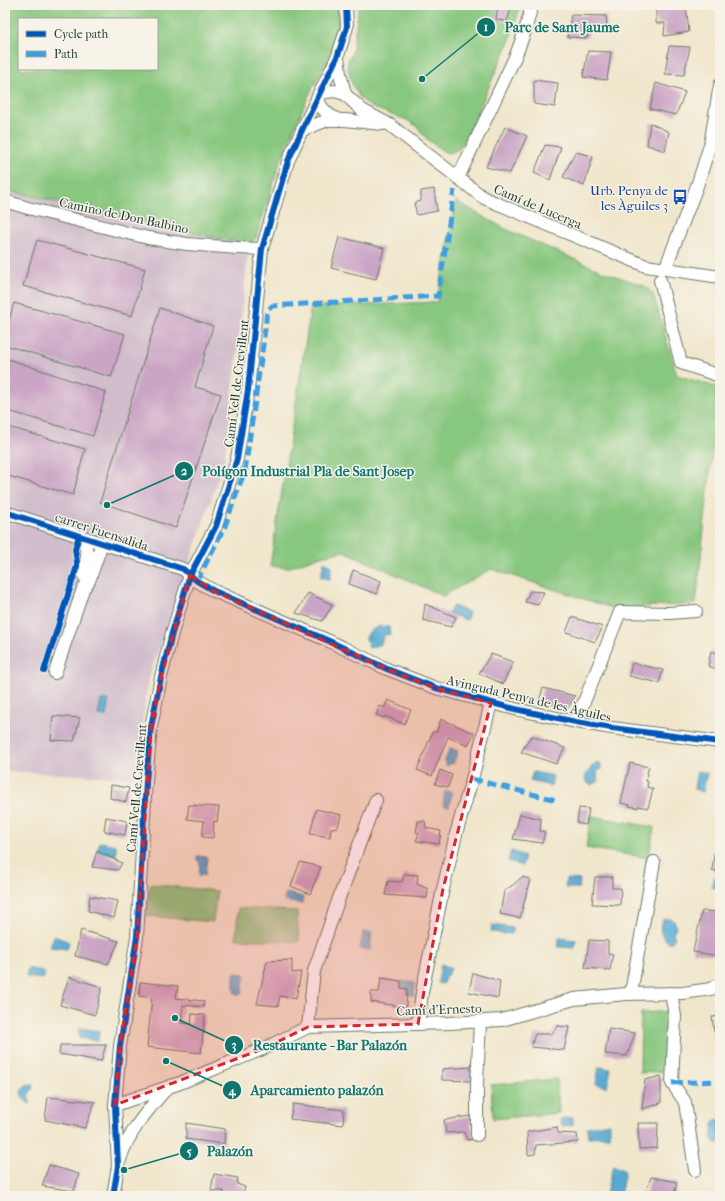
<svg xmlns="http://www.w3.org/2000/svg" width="725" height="1201" viewBox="0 0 725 1201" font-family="'IM FELL French Canon',serif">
	<rect width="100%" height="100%" fill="#f7f3e8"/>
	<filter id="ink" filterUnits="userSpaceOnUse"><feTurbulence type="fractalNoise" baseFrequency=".025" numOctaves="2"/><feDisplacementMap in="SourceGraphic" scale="8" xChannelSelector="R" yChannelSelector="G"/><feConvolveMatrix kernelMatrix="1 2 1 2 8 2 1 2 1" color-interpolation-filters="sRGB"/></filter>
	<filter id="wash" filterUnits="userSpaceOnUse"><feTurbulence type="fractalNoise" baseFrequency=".012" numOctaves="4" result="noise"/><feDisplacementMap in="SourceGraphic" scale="16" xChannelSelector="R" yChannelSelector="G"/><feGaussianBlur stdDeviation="0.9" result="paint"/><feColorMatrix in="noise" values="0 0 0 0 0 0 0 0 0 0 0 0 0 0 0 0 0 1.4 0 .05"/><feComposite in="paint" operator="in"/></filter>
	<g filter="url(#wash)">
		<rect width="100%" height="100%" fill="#f0e6cb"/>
		<!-- industrial -->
		<path fill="#d1bdcc" d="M5 190 249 245 237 356 224 462 149 678 134 778 5 771Z"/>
		<!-- green -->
		<g fill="#88c77f" stroke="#54825a" fill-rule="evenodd">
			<path d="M5 5H338L339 20 333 48 308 97 281 159 256 238 249 245 5 190ZM19 19H157V69H19Z"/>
			<path d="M359 5H521L510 40 464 142 460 148 455 151 450 153 445 152 436 146 428 140 421 132 418 127 407 120 371 107 360 98 352 84 348 69V61L352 54Z"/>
			<path d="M456 201 505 229 604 272 645 286 653 294 677 375 719 388 696 604 612 608 491 569 443 596 344 551 321 556 287 568 270 566 311 307 437 302Z"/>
			<path d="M591 816 654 827 649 858 586 848Z"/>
			<path d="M150 884 217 891 213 922 147 916Z"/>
			<path d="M238 908 297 911 299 942 236 939Z"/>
			<path d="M670 1011 669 1071 640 1073 641 1013Z"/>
			<path d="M557 1079 559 1113 493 1119 491 1085Z"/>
		</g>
		<!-- water -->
		<g fill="#58aad3" stroke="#3c7484">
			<path d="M324 562 332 566 330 579 321 577Z"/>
			<path d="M453 606 469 612 467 620 448 613Z"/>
			<path d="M380 626 389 627 390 634 384 635 381 644 369 648 366 638 370 631Z"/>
			<path d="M101 700H109L106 716 98 715Z"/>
			<path d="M450 748 458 751 453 764 451 763 447 766 446 765V762L445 761Z"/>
			<path d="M598 763 601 765V769L597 772 598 782 591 785 586 782 585 777 592 766Z"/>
			<path d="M697 771 707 773 703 792 694 789Z"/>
			<path d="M533 772 553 776 551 786 530 781Z"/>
			<path d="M445 791 452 792 449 807 443 805Z"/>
			<path d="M100 842 116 845V855L97 851Z"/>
			<path d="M511 851 525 856 522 866 508 861Z"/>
			<path d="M197 856 207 857 205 875H199L200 861 197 860Z"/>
			<path d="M714 877 720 878V889L711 887Z"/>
			<path d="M566 879 580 880 579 888H565Z"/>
			<path d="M286 893 303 897 302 904 284 901Z"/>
			<path d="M664 919H671L675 922 676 928 673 933 675 938 672 942H668C661 936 657 927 664 919Z"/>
			<path d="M492 925 512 928 513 933 502 934 491 931Z"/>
			<path d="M363 932 372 933 370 950 360 949Z"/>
			<path d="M54 936 69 942 67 949 50 947Z"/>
			<path d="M559 938 576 940 574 948 558 947Z"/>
			<path d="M441 964 451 968 449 973 445 977 443 984 438 983Z"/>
			<path d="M28 968 45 972 43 979 26 977Z"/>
			<path d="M234 973 245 974 242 993 239 995 234 992Z"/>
			<path d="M401 981 415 983 414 996 407 994V989L401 988Z"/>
			<path d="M79 1028 99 1031 98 1041 79 1038Z"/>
			<path d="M599 1067 611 1069 607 1087 596 1084Z"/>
			<path d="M28 1084 33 1085 32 1090 28 1095 30 1100V1104C21 1099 17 1090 28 1084Z"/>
			<path d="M573 1117V1125L562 1126 560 1119Z"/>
			<path d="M717 1119 720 1120V1143C715 1144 713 1142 711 1138 713 1131 711 1124 717 1119Z"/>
			<path d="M610 1123V1136L588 1137 587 1127Z"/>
			<path d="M613 1165 625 1171 620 1196 606 1194Z"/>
		</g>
		<g id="blocks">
			<!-- building -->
			<g fill="#caa5c5">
				<path d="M498 5H512L507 22 496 19Z"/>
				<path d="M674 5H686L689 32 664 36 665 23H656V8Z"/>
				<path d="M571 15 606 16 607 28 590 29 587 38 567 37Z"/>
				<path d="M669 46 690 47 684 75 665 74Z"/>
				<path d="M588 51 611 52 607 80 583 77Z"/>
				<path d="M534 80 558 83 555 107 534 104Z"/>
				<path d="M656 83 685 92 676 115 650 109Z"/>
				<path d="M650 123 669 132 665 151 647 145Z"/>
				<path d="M505 127 527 136 510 173 486 167Z"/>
				<path d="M545 145 561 147 550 180 534 173Z"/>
				<path d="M575 152 593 156 584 186 563 177Z"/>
				<path d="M434 189 437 211 417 215 414 203 421 201V191Z"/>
				<path d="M339 237 384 248 376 279 331 268Z"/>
				<path d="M37 240 145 269 132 316 23 286Z"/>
				<path d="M14 303 125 334 111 377 5 345V334Z"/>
				<path d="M160 308 213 326 195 387 221 394 176 528 100 502Z"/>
				<path d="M5 358 106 392 93 436 5 410Z"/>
				<path d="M5 426 85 449 73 495 5 475Z"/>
				<path d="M353 570 381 581 377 594 349 584Z"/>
				<path d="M530 591 544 592 538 605 525 602Z"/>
				<path d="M308 593 333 605 322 621 296 613Z"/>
				<path d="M425 604 456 617 451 627 423 620Z"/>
				<path d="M572 617 603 627 595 642 566 632Z"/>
				<path d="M711 651 720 654V670L708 666Z"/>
				<path d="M491 654 513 662 503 684 479 673Z"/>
				<path d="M632 663 663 670 659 683 629 676Z"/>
				<path d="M543 688 575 696 568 708 539 702Z"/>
				<path d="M388 700 411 710 404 724 385 716 384 718 376 715 380 706 384 708Z"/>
				<path d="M53 716 80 718 74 741 51 740Z"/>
				<path d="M441 719 474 733 468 746 448 737 432 776 417 770 433 731 436 733Z"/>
				<path d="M531 736 565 748 556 764 521 752Z"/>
				<path d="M630 763 649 767 647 773 648 774 646 781 648 782 647 787 653 789 648 808 638 806V808L629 806 630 805 621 803Z"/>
				<path d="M440 770 452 775 448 787 435 784Z"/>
				<path d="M111 785 129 788 126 802 110 798Z"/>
				<path d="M718 786H720V800L716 799Z"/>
				<path d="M189 805 219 807 217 822 214 821 213 838 202 837 204 821 187 819Z"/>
				<path d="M579 808 589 809 586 825 577 823Z"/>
				<path d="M316 809 341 815 338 827 331 828 330 837 310 834Z"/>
				<path d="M520 814 541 819 540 831 545 832 542 843 513 839Z"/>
				<path d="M106 817 127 821 125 835 104 831Z"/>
				<path d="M418 821H425L426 828 441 831 439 844 416 841 419 833 416 832Z"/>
				<path d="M716 842 720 843V872L712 870Z"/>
				<path d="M97 851 122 863 118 870 92 867Z"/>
				<path d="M300 862 321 867 310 894 291 886Z"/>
				<path d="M404 874 418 875 417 884 428 889 427 898 385 895 388 881 402 882Z"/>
				<path d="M522 877 530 879 520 918 500 914 504 891 513 885Z"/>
				<path d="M595 877H612V888H621L620 905 592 904Z"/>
				<path d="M90 896 118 901 114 918 88 911Z"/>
				<path d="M702 911 720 912 717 936 720 937V956L693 952Z"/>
				<path d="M81 930 119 941 108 964 75 956Z"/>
				<path d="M589 940 608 941V953L613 954 610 970 585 968Z"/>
				<path d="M292 960V973L301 972 296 999 280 996 278 1006 257 1004 267 961Z"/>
				<path d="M473 973 500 981 498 998 469 992Z"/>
				<path d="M69 977 102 987 95 1015 60 1005Z"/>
				<path d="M381 978 401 981V988L407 989 406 1007 371 1002V992H379Z"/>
				<path d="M140 982 178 986 176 998 204 1001 203 1007 183 1005 181 1023 191 1024 192 1014 205 1015 201 1053 147 1047 152 998 139 996Z"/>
				<path d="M720 1016V1030L714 1032 712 1017Z"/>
				<path d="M557 1026 569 1027 564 1050 531 1047 535 1034H552Z"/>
				<path d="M609 1029 635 1033 627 1056 605 1054Z"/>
				<path d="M60 1045H106L101 1061 59 1054Z"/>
				<path d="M471 1067V1081L442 1080V1069Z"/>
				<path d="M661 1076V1103L642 1109 645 1080Z"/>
				<path d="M48 1097 95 1102 85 1128 45 1120Z"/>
				<path d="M293 1104 344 1110 343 1125 290 1119Z"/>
				<path d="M470 1116 474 1139 467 1140 464 1132 446 1133 444 1120Z"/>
				<path d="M186 1123 225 1129 224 1144 186 1139Z"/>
				<path d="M638 1123H658L657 1148 639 1149Z"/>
				<path d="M557 1127 558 1133 577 1134 578 1142 536 1145 535 1154 528 1155 527 1132Z"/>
				<path d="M49 1165 79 1174 74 1191 42 1186Z"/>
				<path d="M214 1174 238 1178 237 1184 245 1187 242 1196H223L224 1191H211Z"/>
				<path d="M651 1177 677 1182 674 1196H645Z"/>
			</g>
		</g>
	</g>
	<g filter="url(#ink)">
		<use href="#blocks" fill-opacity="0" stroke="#687869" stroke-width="1"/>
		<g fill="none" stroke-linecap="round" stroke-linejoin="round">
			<defs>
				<g id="minor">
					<path d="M338 57 340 74 345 94 349 98 362 110 390 125 484 198 646 266 720 277"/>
					<path d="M319 93 334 91 345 94"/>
					<path d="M317 98C321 109 328 116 339 120"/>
					<path d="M302 130 328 120H345L382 124"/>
					<path d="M458 178 516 55 525 31 532 5"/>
					<path d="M5 201 28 208 148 238 187 244 237 248 262 249"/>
					<path d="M665 269 697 186 710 145 720 85"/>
					<path d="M660 280 681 363 720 376"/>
					<path d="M5 512 183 569 197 581 214 591 329 641 387 669 436 688 515 709 576 722 612 728 720 742"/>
					<path d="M79 536C91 550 87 559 84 576"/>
					<path d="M55 673 83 589 89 581 102 543"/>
					<path d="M576 722 620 612 669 613 696 611"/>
					<path d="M631 993 654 862"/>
					<path d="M671 993 675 1016 672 1083 685 1102 695 1170"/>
					<path d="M418 1024 422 992 443 889 456 834 472 779 491 703"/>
					<path d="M308 1027 314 971 339 898 376 800"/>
					<path d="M115 1105 180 1083 265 1048 308 1027 450 1023 502 1020 574 999 626 994 683 993 711 989 720 984"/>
					<path d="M477 1135V1083L480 1022"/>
					<path d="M120 1160C128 1132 148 1110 166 1089"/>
					<path d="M113 1196 118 1166 115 1105 120 1046 137 937 146 781 151 727 161 677 172 633 190 575 216 526 237 459 248 390 262 249 288 161 302 130 338 55 347 27 346 5"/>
				</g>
			</defs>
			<!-- minor casing -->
			<use href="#minor" stroke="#687869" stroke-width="14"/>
			<!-- minor -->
			<use href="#minor" stroke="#fff" stroke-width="12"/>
			<!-- quiet -->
			<g stroke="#3c9ee2" stroke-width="5" stroke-dasharray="10 5" stroke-linecap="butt">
				<path d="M197 581 225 526 245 470 263 345 267 311 272 306 438 296 454 190"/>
				<path d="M472 779 556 800"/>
				<path d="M672 1083 720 1081"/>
			</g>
			<defs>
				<g id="cycleway">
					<path d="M5 512 183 569 197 581 214 591 329 641 387 669 436 688 515 709 576 722 612 728 720 742"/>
					<path d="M44 671 77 566V562L75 549 79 536"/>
					<path d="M113 1196 118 1166 115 1105 120 1046 137 937 146 781 151 727 161 677 172 633 190 575 216 526 237 459 248 390 262 249 288 161 302 130 338 55 347 27 346 5"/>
				</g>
			</defs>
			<!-- cycleway casing -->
			<use href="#cycleway" stroke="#f7f3e8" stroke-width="8"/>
			<!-- cycleway -->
			<use href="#cycleway" stroke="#0057b8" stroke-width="6"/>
		</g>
	</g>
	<!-- marked area -->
	<path fill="#d62828" fill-opacity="0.2" stroke="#d62828" stroke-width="3" stroke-dasharray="8 5" stroke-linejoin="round" d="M190 575 214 591 387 669 436 688 491 703 443 889 418 1024 308 1027 265 1048 115 1105 120 1046 137 937 151 727 161 677Z"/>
	<!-- icons -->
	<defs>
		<symbol id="bus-bare" viewBox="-9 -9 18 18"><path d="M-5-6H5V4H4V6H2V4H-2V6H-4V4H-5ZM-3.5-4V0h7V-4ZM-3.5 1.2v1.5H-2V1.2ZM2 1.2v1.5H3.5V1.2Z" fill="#1a4fb4" stroke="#f7f3e8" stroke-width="2.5" paint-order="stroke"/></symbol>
	</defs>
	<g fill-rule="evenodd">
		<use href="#bus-bare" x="669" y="186" width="22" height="22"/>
	</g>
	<g text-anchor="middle" stroke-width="3" stroke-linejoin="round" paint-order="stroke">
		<!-- transit labels -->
		<g font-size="13" fill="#164399" stroke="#f7f3e8" text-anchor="end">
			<text x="668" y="195">Urb. Penya de<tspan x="668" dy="15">les Àguiles 3</tspan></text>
		</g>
		<!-- street labels -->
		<g font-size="13" fill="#1f3d34" stroke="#f7f3e8">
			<text transform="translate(538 206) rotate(23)" y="5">Camí de Lucerga</text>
			<text transform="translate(124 215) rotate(12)" y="5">Camino de Don Balbino</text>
			<text transform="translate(236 383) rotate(-83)" y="5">Camí Vell de Crevillent</text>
			<text transform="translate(102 531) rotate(18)" y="5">carrer Fuensalida</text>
			<text transform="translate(529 698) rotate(13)" y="5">Avinguda Penya de les Àguiles</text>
			<text transform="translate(136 788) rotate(-85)" y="5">Camí Vell de Crevillent</text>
			<text transform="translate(439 1009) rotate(-2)" y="5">Camí d'Ernesto</text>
		</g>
	</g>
	<!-- callouts -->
	<path fill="none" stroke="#0f766e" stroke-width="1.5" d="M422 79L486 27M107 505L184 471M175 1018L234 1045M166 1061L232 1090M124 1170L189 1151"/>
	<g fill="#0f766e" stroke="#f7f3e8" stroke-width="1.5">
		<circle cx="422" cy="79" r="4"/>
		<circle cx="107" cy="505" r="4"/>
		<circle cx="175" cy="1018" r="4"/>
		<circle cx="166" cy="1061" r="4"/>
		<circle cx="124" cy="1170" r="4"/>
		<circle cx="486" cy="27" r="10"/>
		<circle cx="184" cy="471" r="10"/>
		<circle cx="234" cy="1045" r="10"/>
		<circle cx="232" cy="1090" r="10"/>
		<circle cx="189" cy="1151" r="10"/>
	</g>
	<g font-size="12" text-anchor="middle" font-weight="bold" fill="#fff">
		<text x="486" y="31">1</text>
		<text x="184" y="475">2</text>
		<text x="234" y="1049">3</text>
		<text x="232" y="1095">4</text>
		<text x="189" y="1156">5</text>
	</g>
	<g font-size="14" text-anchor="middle" font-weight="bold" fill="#0f766e" stroke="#f7f3e8" stroke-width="3" stroke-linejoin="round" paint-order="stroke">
		<text x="562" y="32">Parc de Sant Jaume</text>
		<text x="308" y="476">Polígon Industrial Pla de Sant Josep</text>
		<text x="330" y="1050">Restaurante - Bar Palazón</text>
		<text x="317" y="1095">Aparcamiento palazón</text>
		<text x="230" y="1156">Palazón</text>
	</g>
	<!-- margin -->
	<rect width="725" height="1201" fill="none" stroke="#f7f3e8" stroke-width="20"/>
	<!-- legend -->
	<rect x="18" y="18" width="140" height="52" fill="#f7f3e8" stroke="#a1aaa0"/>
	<rect x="26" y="31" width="20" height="6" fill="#0057b8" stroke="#a1aaa0"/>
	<text x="54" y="38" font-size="12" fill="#1f3d34">Cycle path</text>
	<rect x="26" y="51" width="20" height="6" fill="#3c9ee2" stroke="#a1aaa0"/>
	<text x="54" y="58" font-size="12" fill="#1f3d34">Path</text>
</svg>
